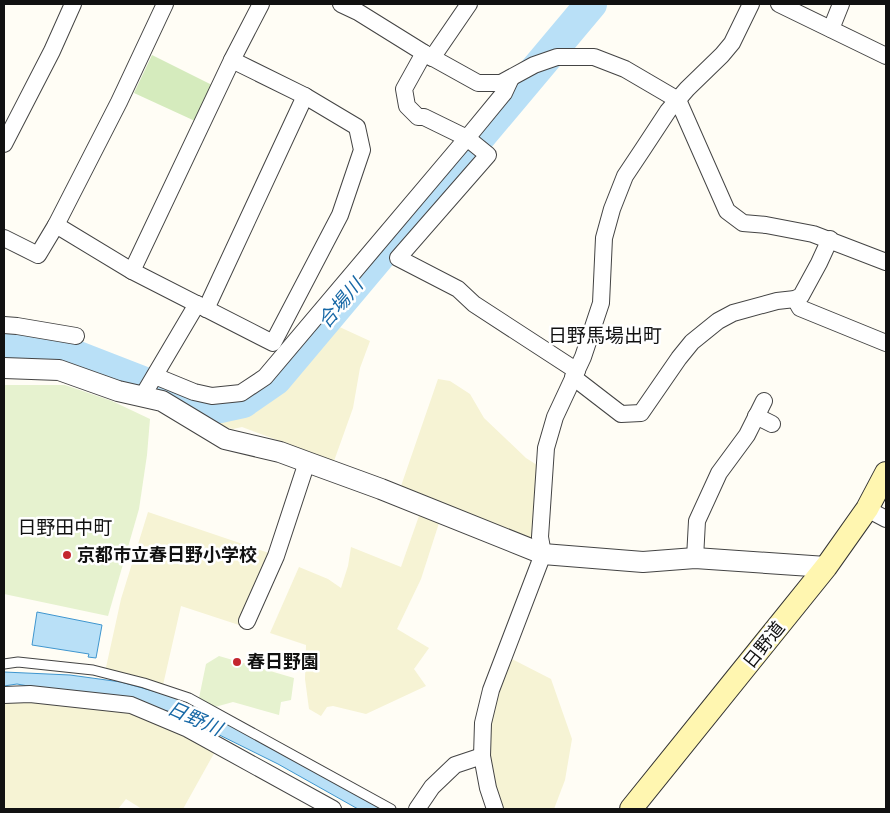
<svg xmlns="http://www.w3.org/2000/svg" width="890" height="813" viewBox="0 0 890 813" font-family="'Zilla Slab','Noto Sans JP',serif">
	<rect width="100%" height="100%" fill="#fffdf5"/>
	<!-- farmland -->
	<g fill="#f6f3d4">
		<path d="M333 324 370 341 360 368 353 408 334 461 242 427 233 429 215 424 187 406 221 412 242 407 265 397 287 375 312 344Z"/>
		<path d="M438 379 450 381 470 394 484 418 526 458 540 467 535 540 401 486Z"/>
		<path d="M148 512 272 554 239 625 181 606 163 685 105 672 121 599Z"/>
		<path d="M420 513 439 523 421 579 397 629 429 648 414 669 426 686 366 714 333 706 327 707 321 716 309 709 305 679 306 645 270 633 299 567 328 579 341 588 348 566 351 547 401 567Z"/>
		<path d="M510 658 551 679 572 739 565 780 554 809H502L496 795 491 766 490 739 492 712Z"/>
		<path d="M4 699 131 711 217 748 183 809H142L126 799 118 809H4Z"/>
	</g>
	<!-- green -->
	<path fill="#d5ebbd" d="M152 55 212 85 195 121 134 93Z"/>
	<!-- pitch -->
	<g fill="#e6f2cf">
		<path d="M4 385H65L112 401 150 419 147 455 139 509 108 616 4 594Z"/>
		<path d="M219 656 294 678 291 700 281 702 279 715 233 702 215 707 199 698 206 664Z"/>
	</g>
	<!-- water -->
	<g fill="#b9e0f7" stroke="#3f96cf">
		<path d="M37 612 102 625 96 658 88 657 89 654 32 645Z"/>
		<path d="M4 672 70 675 121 682 185 700 384 809H358L278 764 173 712 17 684 4 686Z"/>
	</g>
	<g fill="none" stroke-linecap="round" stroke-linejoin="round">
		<!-- river -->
		<path stroke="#b9e0f7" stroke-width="32" d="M4 343 52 347 173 394 220 407 243 402 276 379 591 4"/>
		<defs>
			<path id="service" d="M4 664 18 662 93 670 144 683 189 698 391 809"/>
			<g id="minor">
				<path d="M341 4 358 12 424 53 478 83H501L534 65 557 57H594L625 69 678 100 727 211 743 223 766 225 813 234 886 262"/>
				<path d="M779 4 886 56"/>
				<path d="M831 29 841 4"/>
				<path d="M424 53 404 89 407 106 418 117H424L467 138 488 155 398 258 458 289 474 304 577 371"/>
				<path d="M432 58 469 4"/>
				<path d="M4 144 52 51 73 4"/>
				<path d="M56 225 119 102 165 4"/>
				<path d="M4 238 38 255 56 225 132 271 273 343 340 215 362 150 357 127 305 96 232 60"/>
				<path d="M132 271 232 60 261 4"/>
				<path d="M795 299 800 308 886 343"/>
				<path d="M206 309 305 96"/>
				<path d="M4 325 17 326 76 336"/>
				<path d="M155 376 194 392 212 396 241 393 265 377 467 138 504 93 511 78"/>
				<path d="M573 377 621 414 641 413 679 358 692 342 718 321 733 313 777 301 795 299 801 296 819 263 830 239"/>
				<path d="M142 397 197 304"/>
				<path d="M756 416 772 424"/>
				<path d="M867 509 886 519"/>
				<path d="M695 558 697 521 719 473 747 435 764 401"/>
				<path d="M247 621 276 556 307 462"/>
				<path d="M4 695 30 694 131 705 188 729 333 809"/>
				<path d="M417 809 432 787 455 765 482 756"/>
				<path d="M495 809 488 788 482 756 483 723 491 690 543 554 540 537 546 448 555 417 583 357 601 303 604 238 612 209 625 176 643 149 668 111 687 89 722 55 732 43 751 4"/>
			</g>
			<path id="tertiary" d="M4 368 59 370 118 391 162 401 225 439 280 452 307 462 381 489 543 554 643 562 695 558 826 567"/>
			<path id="secondary" d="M631 809 826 567 867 509 886 473"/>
		</defs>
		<!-- service casing -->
		<use href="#service" stroke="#444" stroke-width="11"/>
		<!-- minor casing -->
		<use href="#minor" stroke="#444" stroke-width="18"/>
		<!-- tertiary casing -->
		<use href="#tertiary" stroke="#444" stroke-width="22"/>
		<!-- secondary casing -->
		<use href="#secondary" stroke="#333" stroke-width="24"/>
		<!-- service -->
		<use href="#service" stroke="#fff" stroke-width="9"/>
		<!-- minor -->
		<use href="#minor" stroke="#fff" stroke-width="16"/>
		<!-- tertiary -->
		<use href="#tertiary" stroke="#fff" stroke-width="20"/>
		<!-- secondary -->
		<use href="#secondary" stroke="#fff6b0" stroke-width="22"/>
	</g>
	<!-- markers -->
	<g fill="#c4262e" stroke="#fff" stroke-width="2">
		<circle cx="67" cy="555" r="5"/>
		<circle cx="237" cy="662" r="5"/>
	</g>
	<g text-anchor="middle" stroke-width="5" stroke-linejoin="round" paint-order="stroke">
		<!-- poi labels -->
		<g font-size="18" font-weight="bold" fill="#111" stroke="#fff" text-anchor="start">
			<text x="77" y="561">京都市立春日野小学校</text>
			<text x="247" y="668">春日野園</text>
		</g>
		<!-- street labels -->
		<g font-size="18" fill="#111" stroke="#fff">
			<text transform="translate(764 645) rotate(-51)" y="6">日野道</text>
		</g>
		<!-- water labels -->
		<g font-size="19" font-style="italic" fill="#1768a6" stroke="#fff">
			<text transform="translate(340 303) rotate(-50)" y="7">合場川</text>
			<text transform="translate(195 718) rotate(24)" y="7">日野川</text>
		</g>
		<!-- neighbourhood labels -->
		<g font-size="19" fill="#111" stroke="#fff">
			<text x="605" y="342">日野馬場出町</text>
			<text x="65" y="534">日野田中町</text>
		</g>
	</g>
	<!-- border -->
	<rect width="890" height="813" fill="none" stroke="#111111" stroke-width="10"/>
</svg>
